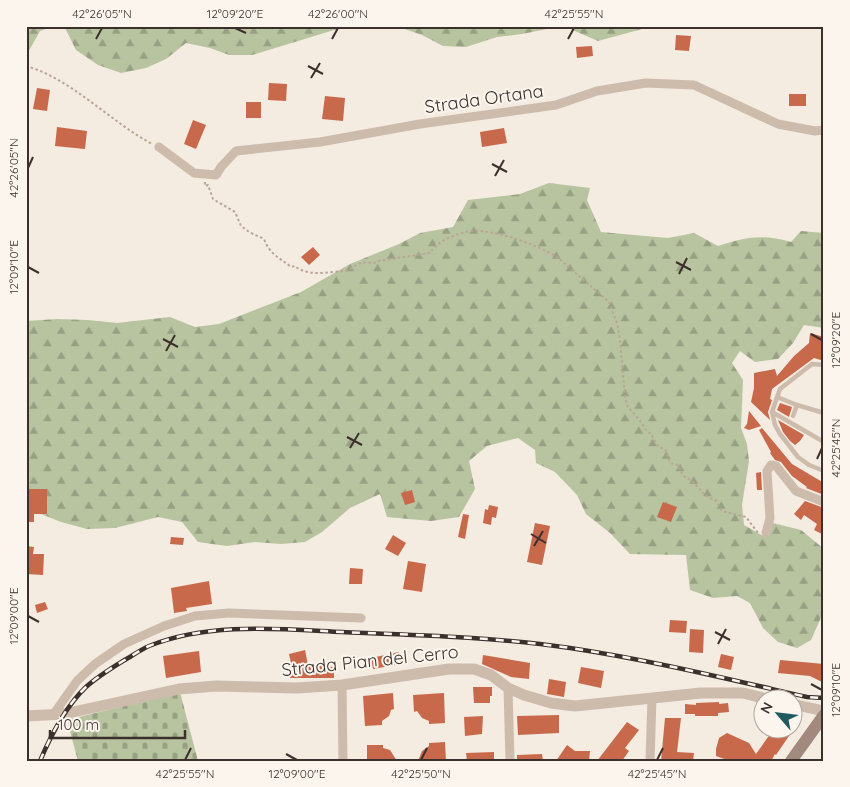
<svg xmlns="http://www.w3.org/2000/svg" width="850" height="787" viewBox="0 0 850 787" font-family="Quicksand,sans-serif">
	<defs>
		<pattern id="forest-firs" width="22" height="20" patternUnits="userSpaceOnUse" patternTransform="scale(1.25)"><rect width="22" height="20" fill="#b8c4a0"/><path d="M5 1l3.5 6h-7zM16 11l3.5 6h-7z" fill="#97a083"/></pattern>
		<pattern id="cemetery-stones" width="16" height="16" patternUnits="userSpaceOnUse" patternTransform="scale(1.25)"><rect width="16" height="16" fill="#b8c4a0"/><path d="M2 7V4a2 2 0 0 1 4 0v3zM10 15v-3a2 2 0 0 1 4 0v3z" fill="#97a083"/></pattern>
	</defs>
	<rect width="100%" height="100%" fill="#f4ebe1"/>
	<!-- forest -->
	<g fill="url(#forest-firs)">
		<path d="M26 26H55L40 31 26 56Z"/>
		<path d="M64 26H351L334 30 252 55H229L210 48 186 43 166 59 146 68 121 73 98 65 76 50Z"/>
		<path d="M396 26H653L598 41 570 29H547L522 34 497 37 466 47 443 46 422 35Z"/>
		<path d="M549 183 590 188 587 200 601 232 668 238 694 233 718 246C747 237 762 234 791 242L801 231 824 233V328L804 325 793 343 778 359 755 362 740 351 732 363 743 380 741 428 747 444 749 461 742 505 744 525 765 537 773 523 801 530 824 549V611L811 640 797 648 778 642 763 628 750 603 737 596 713 598 690 590 686 555 630 554 610 533 586 514 577 495 555 472 536 463 535 450 518 438 487 446 469 461 475 489 459 517 431 521 387 517 380 494 350 508 322 532 305 542 281 544 255 542 227 546 198 542 182 522 158 517 115 528 87 529 61 522 26 508V321L58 319 88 320 117 323 170 317 195 327 219 324 301 292 350 264 399 244 420 233 453 227 468 200 520 194Z"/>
	</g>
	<!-- cemetery -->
	<path fill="url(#cemetery-stones)" d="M180 692 198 761H78L67 720Z"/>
	<!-- building -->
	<g fill="#c8694b">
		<path d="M676 35 691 36 689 51 675 50Z"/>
		<path d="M592 46 593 56 577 58 576 47Z"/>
		<path d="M269 83 287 84 286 101 268 100Z"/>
		<path d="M37 88 50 90 47 111 33 109Z"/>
		<rect x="789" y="94" width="17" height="12"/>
		<path d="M325 96 345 98 343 121 322 119Z"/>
		<rect x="246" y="102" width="15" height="16"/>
		<path d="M193 120 206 125 196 149 184 144Z"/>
		<path d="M57 127 87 131 85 149 55 146Z"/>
		<path d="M504 128 507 143 482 147 480 132Z"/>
		<path d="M313 247 320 255 309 265 301 257Z"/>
		<path d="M810 333 824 337V361L814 358 772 389 770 399 772 400 768 412 770 420 751 402 754 388V373L775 369 777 376 794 356 809 343Z"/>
		<path d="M780 403 792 407 789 417 777 410Z"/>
		<path d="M749 411 761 426 749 430 744 428 747 424Z"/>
		<path d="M778 420 804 435 800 441 795 445 790 441 783 432Z"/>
		<path d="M762 428 792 464 824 483V495L806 488 807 487 792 476 781 462 775 460 770 453 771 452 759 430Z"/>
		<path d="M761 472 762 490H757L756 473Z"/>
		<path d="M26 489H47V514H34V522H26Z"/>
		<path d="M412 490 415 502 405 505 401 493Z"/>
		<path d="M805 501 824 508V535L814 530 817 524 804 515 801 520 794 514Z"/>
		<path d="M663 502 677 507 671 522 657 517Z"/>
		<path d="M489 505 498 507 496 518 492 517 491 525 483 523 485 509 488 510Z"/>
		<path d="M463 514 469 515 465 539 458 537Z"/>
		<path d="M535 523 550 526 542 565 527 562Z"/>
		<path d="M393 535 406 543 398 556 385 549Z"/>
		<path d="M171 537 184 538 183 545 170 544Z"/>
		<path d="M26 546 34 547 33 554H44L43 575 26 574Z"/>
		<path d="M408 561 426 564 422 592 403 589Z"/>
		<path d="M350 568 363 569 362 584H349Z"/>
		<path d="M209 581 212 604 186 608 187 611 174 613 171 588Z"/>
		<path d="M45 602 48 609 37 613 35 605Z"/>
		<path d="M670 620 687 621 686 633 669 632Z"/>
		<path d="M690 629 704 630 703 653 689 652Z"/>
		<path d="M305 650 308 665 334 667V678H290L289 668H292L289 654Z"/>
		<path d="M199 651 201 672 166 678 163 656Z"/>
		<path d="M399 652 401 664 373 669 371 658Z"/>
		<path d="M721 654 734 657 731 670 718 667Z"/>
		<path d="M483 655 530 663 529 679 511 677 482 664Z"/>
		<path d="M780 660 824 664V683L810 676 778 673Z"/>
		<path d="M581 667 604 671 601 688 578 683Z"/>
		<path d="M549 679 566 682 564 697 547 694Z"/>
		<path d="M473 687H492V696H490V703H474Z"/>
		<path d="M393 693 394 709 391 710 389 716 382 721V725L365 726 363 696Z"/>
		<path d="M444 693 445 723 429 724V721L422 718 417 711 414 712 413 695Z"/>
		<path d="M719 702V704L728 703 729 712 718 713V716H695V714H685V704L696 705V703Z"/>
		<path d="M559 715V733L518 735 517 716Z"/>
		<path d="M483 716 482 734 465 736 464 717Z"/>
		<path d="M665 718H681L677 752 694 753 693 761H661Z"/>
		<path d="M627 722 639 730 625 748 629 751 622 761H597Z"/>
		<path d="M773 730H793L776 755 775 754 771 761H730L716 756V749L719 738 727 733 749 743 756 754Z"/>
		<path d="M445 742 446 761H418L422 751 429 746V743Z"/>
		<path d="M367 745H383V748L390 750 397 761H367Z"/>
		<path d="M567 745 575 751H590L589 761H556Z"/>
		<path d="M494 752V761H467L466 753Z"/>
		<path d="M542 754 543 761H517V755Z"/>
	</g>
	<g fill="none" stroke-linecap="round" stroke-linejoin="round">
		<!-- path -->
		<g stroke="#b9a596" stroke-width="2" stroke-dasharray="2.5 2.5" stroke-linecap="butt">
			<path d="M26 66C70 78 111 122 152 144"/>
			<path d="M205 182V186L208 185 213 199 235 212 241 226 249 232 264 239C270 255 279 257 291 267L295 266C307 277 330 272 344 271 351 270 356 264 362 263 366 262 371 263 374 263L378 261 430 253C437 240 465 229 481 231 506 234 535 244 557 257L609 302 617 323 620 340 625 398 628 407 642 423 645 429 651 434 657 445 666 451 670 463 678 465 683 476C694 479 699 491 708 497 710 499 713 499 715 500 718 503 720 508 722 511L746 517 758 533"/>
		</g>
		<!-- service -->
		<g stroke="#cdbbac" stroke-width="4.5">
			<path d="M824 365 812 364 780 389 772 412 775 425 780 434 798 457 809 465 824 471"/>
			<path d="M777 397 797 405 824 413"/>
			<path d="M772 412 824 442"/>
			<path d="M793 416 797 405"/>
		</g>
		<!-- minor -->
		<g stroke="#cdbbac" stroke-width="9">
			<path d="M159 147 194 173 216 175 221 167 236 151 320 142 420 124 556 105 597 91 646 83 694 85 778 124 815 131 824 130"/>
			<path d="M766 533 770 518 767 471 771 465 776 466 796 491 824 502"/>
			<path d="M342 685 343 761"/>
			<path d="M508 688 510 761"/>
			<path d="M53 715 77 681 95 664 124 644 164 626 195 616 229 613 361 618"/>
			<path d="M650 761 652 698"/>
		</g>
		<!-- tertiary -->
		<g stroke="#cdbbac" stroke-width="11">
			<path d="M792 704 824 711"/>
			<path d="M26 716 64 714 179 689 216 686 297 688 342 685 449 669H474L491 675 508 688 524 695 551 703 575 706 701 693H743L771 700"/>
		</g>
		<!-- secondary -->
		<path stroke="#a18a7d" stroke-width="12" d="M791 761 824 715"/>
		<defs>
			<path id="rail" d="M40 761C51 735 65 707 86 687 97 677 110 669 123 661 132 656 140 650 149 646 209 622 279 629 342 632 418 635 495 637 570 648 650 660 728 679 807 697L824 698"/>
		</defs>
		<!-- rail casing -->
		<use href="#rail" stroke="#3b302b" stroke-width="4.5"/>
		<!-- rail -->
		<use href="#rail" stroke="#fbf5ee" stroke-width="2.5" stroke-dasharray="8" stroke-linecap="butt"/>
	</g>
	<!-- ticks -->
	<path fill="none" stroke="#3b302b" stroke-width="2" d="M235 28 246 33M96 39 102 28M332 39 338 28M568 39 574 28M308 66 323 74M311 78 320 63M492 164 507 172M28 168 33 157M495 176 504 160M676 262 691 270M28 267 39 273M679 274 687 258M811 334 822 340M163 339 178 347M166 351 175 335M347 437 362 445M350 448 359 433M817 459 822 448M531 534 546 543M534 546 543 531M28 616 39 622M715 632 730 640M718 644 726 629M811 684 822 690M286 754 297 760M185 760 191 748M421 760 427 748M657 760 663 748"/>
	<g text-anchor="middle" stroke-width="4" stroke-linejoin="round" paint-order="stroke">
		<!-- street labels -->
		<g font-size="18" fill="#3b302b" stroke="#fbf5ee">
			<text transform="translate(484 99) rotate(-8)" y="6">Strada Ortana</text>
			<text transform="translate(370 661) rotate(-6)" y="6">Strada Pian del Cerro</text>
		</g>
	</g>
	<!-- border -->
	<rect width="850" height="787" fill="none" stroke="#fbf5ee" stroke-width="55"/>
	<!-- north arrow -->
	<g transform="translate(778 714) rotate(298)"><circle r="24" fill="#fbf5ee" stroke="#aea6a0"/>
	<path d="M0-4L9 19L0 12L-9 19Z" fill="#1f5a5e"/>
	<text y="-8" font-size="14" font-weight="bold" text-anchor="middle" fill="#3b302b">N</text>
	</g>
	<!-- scale -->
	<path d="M50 730v8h135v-8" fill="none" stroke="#3b302b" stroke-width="2.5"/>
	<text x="58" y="730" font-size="15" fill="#3b302b" stroke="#fbf5ee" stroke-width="4" paint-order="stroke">100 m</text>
	<rect x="28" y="28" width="794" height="732" fill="none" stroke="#3b302b" stroke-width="2"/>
	<g font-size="12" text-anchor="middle" fill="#3b302b">
		<text x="102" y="18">42°26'05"N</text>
		<text x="235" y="18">12°09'20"E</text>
		<text x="338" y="18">42°26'00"N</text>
		<text x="574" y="18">42°25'55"N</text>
		<text transform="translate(14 168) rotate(-90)" y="4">42°26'05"N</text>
		<text transform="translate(14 267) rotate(-90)" y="4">12°09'10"E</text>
		<text transform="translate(836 340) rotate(-90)" y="4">12°09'20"E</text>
		<text transform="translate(836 448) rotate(-90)" y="4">42°25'45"N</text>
		<text transform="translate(14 616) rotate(-90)" y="4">12°09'00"E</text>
		<text transform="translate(836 690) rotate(-90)" y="4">12°09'10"E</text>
		<text x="185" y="778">42°25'55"N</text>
		<text x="297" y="778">12°09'00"E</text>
		<text x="421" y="778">42°25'50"N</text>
		<text x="657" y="778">42°25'45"N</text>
	</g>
</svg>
